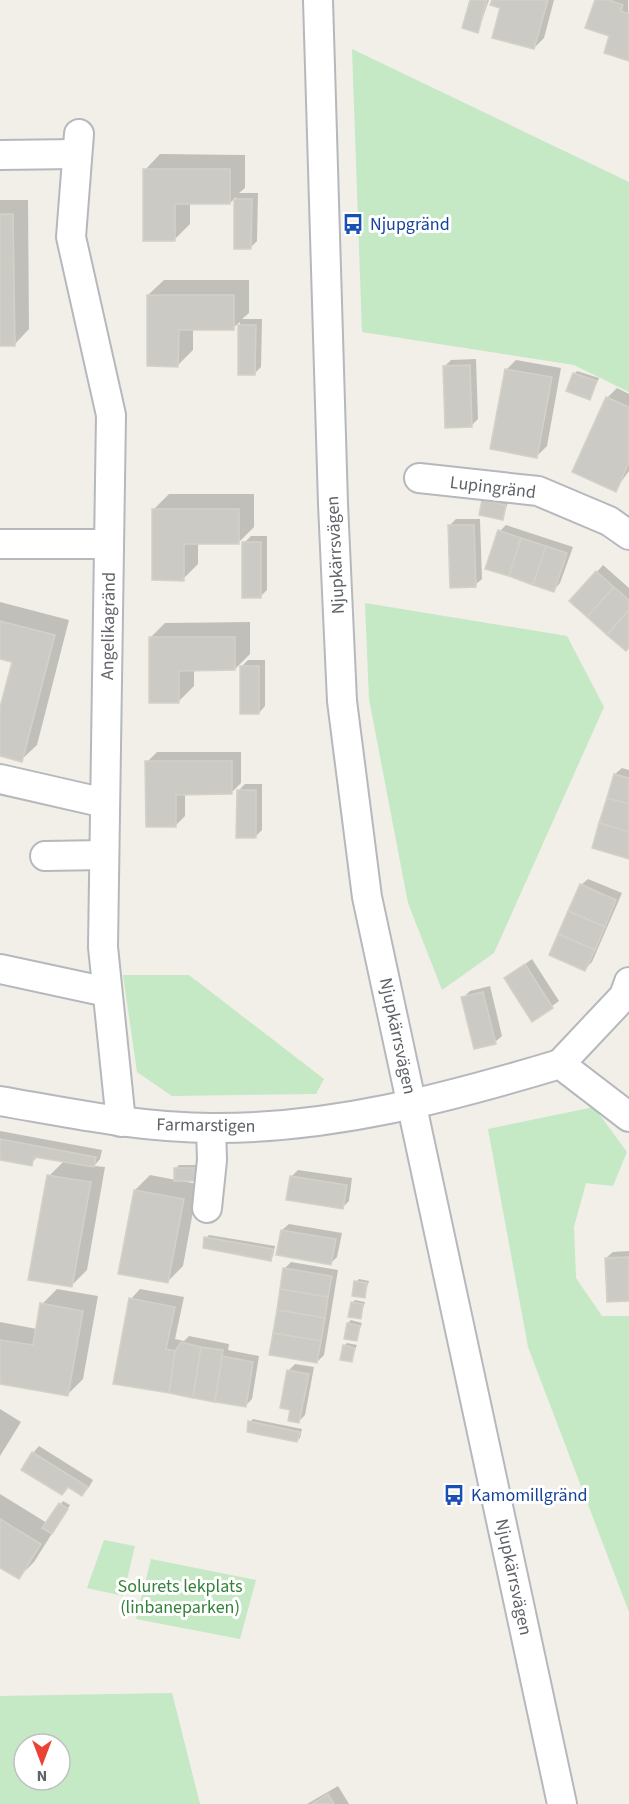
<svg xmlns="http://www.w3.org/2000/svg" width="629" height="1804" viewBox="0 0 629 1804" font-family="'Source Sans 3',sans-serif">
	<rect width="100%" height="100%" fill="#f1efe8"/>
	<!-- green -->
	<g fill="#c5e8c5" fill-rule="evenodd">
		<path d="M352 49 629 182V392L574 365 362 332Z"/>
		<path d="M365 603 567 636 604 707 494 953 442 990 408 903 369 699Z"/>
		<path d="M123 975H189L324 1079 316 1094 172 1096 137 1072Z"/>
		<path d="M594 1107 627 1152 613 1186 586 1183 574 1227 576 1278 602 1316H629V1612L528 1347 488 1129Z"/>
		<path d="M104 1540 135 1546 123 1596 87 1588Z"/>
		<path d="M151 1559 256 1580 240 1639 136 1619Z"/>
		<path d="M172 1693 200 1804H0V1696ZM24 1744H60V1780H24Z"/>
	</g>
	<!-- shadow -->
	<g fill="#0003">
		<path d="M471 0H489L478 31Z"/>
		<path d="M493 0H554L544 38 534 48Z"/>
		<path d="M597 0H628L629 59 611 35Z"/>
		<path d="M160 154 245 155V188L239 193H258L257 241 251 247H235L236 197 230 203 190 202V224L174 240 145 170Z"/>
		<path d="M0 200H28L29 329 14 345H0Z"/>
		<path d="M164 280H249V313L242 319H262L261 367 255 373H239L240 322 233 328H193V350L178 365 148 295Z"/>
		<path d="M476 359 478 419 471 426 445 366 451 360Z"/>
		<path d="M516 360 561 368 547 446 537 456 507 369Z"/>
		<path d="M577 371 599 378 590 398 574 374Z"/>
		<path d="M617 388 629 394V471L615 490 607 398Z"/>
		<path d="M169 494H254V527L239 542H198V564L183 579 154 509Z"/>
		<path d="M487 498 508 502 503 518 484 501Z"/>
		<path d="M456 519H480L482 579 475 585 449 526Z"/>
		<path d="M506 525 573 547 560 583 554 590 500 531Z"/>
		<path d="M251 536H267V590L260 597 244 543Z"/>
		<path d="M603 565 629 588V646L597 572Z"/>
		<path d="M0 602 69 620 37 745 21 760 0 754V713L14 661 0 657Z"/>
		<path d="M250 622V654L235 669H194V686L178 702 150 638 165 623Z"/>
		<path d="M248 660H265V706L259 713 241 667Z"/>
		<path d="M157 752H241V783L231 793H185V816L175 826 147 762Z"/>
		<path d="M622 768 629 770V857L594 847 615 774Z"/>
		<path d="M245 784H262V830L255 837 238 791Z"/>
		<path d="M588 879 622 893 592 962 585 969 581 885Z"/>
		<path d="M532 959 559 1001 533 1020 506 978Z"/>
		<path d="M490 986 502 1036 495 1042 463 998 470 991Z"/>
		<path d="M0 1131 102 1150 100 1159 94 1166 105 1167 87 1270 71 1286 49 1176 64 1161 38 1156 31 1164 0 1159Z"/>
		<path d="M179 1165H201L181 1181 198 1184 183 1266 168 1281 135 1190 150 1175 176 1180V1168Z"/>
		<path d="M298 1170 352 1178 349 1201 342 1208 292 1176Z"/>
		<path d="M289 1224 342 1233 337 1257 331 1263 282 1230Z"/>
		<path d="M209 1235 275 1246 273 1256 270 1259 206 1238Z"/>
		<path d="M629 1251V1299L606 1258 613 1252Z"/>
		<path d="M291 1262 338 1270 324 1355 317 1362 284 1269Z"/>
		<path d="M359 1279 369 1281 364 1296 356 1282Z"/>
		<path d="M57 1289 98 1296 83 1379 68 1394 0 1382V1322L37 1329 42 1304Z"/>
		<path d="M140 1289 184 1297 175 1339 184 1341 189 1336 229 1344 228 1350 259 1356 252 1399 245 1406 169 1391 131 1299Z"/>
		<path d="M355 1300 365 1302 360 1318 352 1303Z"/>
		<path d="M351 1320 362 1323 356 1339 348 1323Z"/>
		<path d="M347 1343 357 1345 351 1360 344 1346Z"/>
		<path d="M295 1364 314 1367 305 1415 298 1422 292 1409 282 1407 289 1370Z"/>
		<path d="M0 1409 21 1422 0 1456Z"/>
		<path d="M253 1419 302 1429 300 1438 297 1441 250 1422Z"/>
		<path d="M39 1446 93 1480 89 1487 82 1494 69 1486 62 1494 33 1453Z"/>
		<path d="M0 1494 47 1523 63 1501 70 1505 34 1562 18 1578 0 1566Z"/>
		<path d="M338 1786 349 1804H307Z"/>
	</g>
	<!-- building -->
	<g fill="#cccac5" stroke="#d6d1c6" stroke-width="1.5">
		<path d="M470 0H487L478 33 462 28Z"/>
		<path d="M492 0H548L534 49 492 38 500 8 490 5Z"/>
		<path d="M595 0H609L623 5 621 11 629 14V61L604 53 609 36 585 28Z"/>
		<path d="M143 169H230V204H175V241H143Z"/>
		<path d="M234 199H252L251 249H234Z"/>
		<path d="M0 214H13L15 346H0Z"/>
		<path d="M147 295H234V330H179L178 367 147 366Z"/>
		<path d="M238 325H256L255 375H238Z"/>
		<path d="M470 365 472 427 445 428 443 366Z"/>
		<path d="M505 369 552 377 537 458 490 449Z"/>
		<path d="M573 373 597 381 590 400 566 391Z"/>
		<path d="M606 397 629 407V462L616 492 572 472Z"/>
		<path d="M482 500 506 505 503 520 479 515Z"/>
		<path d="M152 509H239V544H184V581L152 580Z"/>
		<path d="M448 525H474L476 587 450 588Z"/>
		<path d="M498 530 521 538 509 576 485 569Z"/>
		<path d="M521 538 546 546 533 585 509 576Z"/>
		<rect x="242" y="542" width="19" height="56"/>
		<path d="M546 546 567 553 554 592 533 585Z"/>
		<path d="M596 571 614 587 587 617 569 601Z"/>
		<path d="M614 587 629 600V610L607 635 587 617Z"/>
		<path d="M629 610V648L626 651 607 635Z"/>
		<path d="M0 621 55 635 22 762 0 756V707L12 662 0 659Z"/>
		<path d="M149 637H235V670L179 671V703H149Z"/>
		<rect x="240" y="666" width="19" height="48"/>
		<path d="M145 761H232V794L176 795V827H146Z"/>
		<path d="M614 774 629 778V804L607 798Z"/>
		<path d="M237 790H256V838H236Z"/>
		<path d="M607 798 629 804V832L599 823Z"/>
		<path d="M599 823 629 832V859L592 848Z"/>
		<path d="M580 884 616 900 605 927 568 911Z"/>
		<path d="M568 911 605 927 595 950 558 934Z"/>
		<path d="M558 934 595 950 585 971 549 955Z"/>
		<path d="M525 964 553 1008 532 1022 504 978Z"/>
		<path d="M483 992 496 1044 474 1049 461 997Z"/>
		<path d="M0 1139 96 1157 94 1167 34 1157 32 1166 0 1160Z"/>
		<rect x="174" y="1168" width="24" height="13"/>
		<path d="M47 1175 91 1182 72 1287 28 1280Z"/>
		<path d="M290 1176 347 1185 343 1209 286 1200Z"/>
		<path d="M134 1190 184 1199 168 1283 118 1274Z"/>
		<path d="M281 1230 336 1239 331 1265 276 1255Z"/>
		<path d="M204 1237 273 1249 271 1261 203 1248Z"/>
		<path d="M629 1257V1301L607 1302 605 1258Z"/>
		<path d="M283 1268 332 1276 328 1297 280 1289Z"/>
		<path d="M354 1281 367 1283 365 1298 352 1296Z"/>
		<path d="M280 1289 328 1297 325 1318 277 1310Z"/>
		<path d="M129 1298 175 1307 166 1349 175 1351 169 1393 113 1384Z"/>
		<path d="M351 1302 363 1304 361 1319 348 1317Z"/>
		<path d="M40 1303 83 1311 68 1396 0 1384V1340L33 1345Z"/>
		<path d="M277 1310 325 1318 321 1341 273 1333Z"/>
		<path d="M347 1323 360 1326 357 1341 344 1339Z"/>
		<path d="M273 1333 321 1341 317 1363 269 1355Z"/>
		<path d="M181 1342 201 1347 193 1398 169 1393 175 1351Z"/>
		<path d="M343 1345 355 1348 352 1362 340 1360Z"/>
		<path d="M201 1347 223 1350 215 1402 193 1398Z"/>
		<path d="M222 1356 253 1362 246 1407 215 1402Z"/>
		<path d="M287 1370 309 1374 299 1423 288 1421 290 1410 280 1408Z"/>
		<path d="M248 1421 300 1432 297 1442 247 1432Z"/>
		<path d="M32 1452 88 1487 82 1496 68 1487 62 1495 21 1470Z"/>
		<path d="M59 1503 68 1509 52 1534 42 1528Z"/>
		<path d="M0 1519 41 1544 19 1579 0 1568Z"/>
		<path d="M328 1794 334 1804H312Z"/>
	</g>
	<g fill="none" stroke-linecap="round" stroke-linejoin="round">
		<defs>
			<g id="minor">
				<path d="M318 0 333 504 342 701 367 897 562 1804"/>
				<path d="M79 134 71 237 111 415 103 947 121 1122"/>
				<path d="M0 155 76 154"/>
				<path d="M419 478 538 491 609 521 629 535"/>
				<path d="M0 544H109"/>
				<path d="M0 779 105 803"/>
				<path d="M45 856 104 855"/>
				<path d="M0 969 107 992"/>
				<path d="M560 1064 624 996 629 982"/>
				<path d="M0 1101C70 1113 140 1128 212 1128 331 1129 447 1098 560 1064L629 1117"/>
				<path d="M207 1208 212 1160 211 1128"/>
			</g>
		</defs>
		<!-- minor casing -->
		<use href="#minor" stroke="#b5b8bc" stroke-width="32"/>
		<!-- minor -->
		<use href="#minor" stroke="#fff" stroke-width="28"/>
	</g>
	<!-- icons -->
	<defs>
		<symbol id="bus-bare" viewBox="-9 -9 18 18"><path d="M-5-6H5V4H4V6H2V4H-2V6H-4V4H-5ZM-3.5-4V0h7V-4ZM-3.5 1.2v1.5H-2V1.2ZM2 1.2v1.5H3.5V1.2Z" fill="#1a4fb4" stroke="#fff" stroke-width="2.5" paint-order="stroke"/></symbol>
	</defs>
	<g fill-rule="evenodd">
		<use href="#bus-bare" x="338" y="209" width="30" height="30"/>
		<use href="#bus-bare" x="439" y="1480" width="30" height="30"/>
	</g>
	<g text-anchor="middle" stroke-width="6" stroke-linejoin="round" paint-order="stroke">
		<!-- transit labels -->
		<g font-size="18" fill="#164399" stroke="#fff" text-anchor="start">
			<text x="370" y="230">Njupgränd</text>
			<text x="471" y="1501">Kamomillgränd</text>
		</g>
		<!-- street labels -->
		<g font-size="18" fill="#5f6368" stroke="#fff">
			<text transform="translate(493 487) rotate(7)" y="6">Lupingränd</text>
			<text transform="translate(335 555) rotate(-93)" y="6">Njupkärrsvägen</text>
			<text transform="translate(108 626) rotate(-89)" y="6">Angelikagränd</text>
			<text transform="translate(398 1036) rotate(78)" y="6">Njupkärrsvägen</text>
			<text transform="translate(206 1125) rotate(1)" y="6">Farmarstigen</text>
			<text transform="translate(514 1577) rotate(78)" y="6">Njupkärrsvägen</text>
		</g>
		<!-- park labels -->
		<g font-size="18" fill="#348238" stroke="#fff">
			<text x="180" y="1592">Solurets lekplats<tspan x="180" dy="21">(linbaneparken)</tspan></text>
		</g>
	</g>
	<!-- north arrow -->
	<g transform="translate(42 1762) rotate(180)"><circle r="28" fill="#ffffff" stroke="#bfc1c3" stroke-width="1.5"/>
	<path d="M0-4.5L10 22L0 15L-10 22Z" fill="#ea4335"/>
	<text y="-9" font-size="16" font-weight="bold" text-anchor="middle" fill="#5f6368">N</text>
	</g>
</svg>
